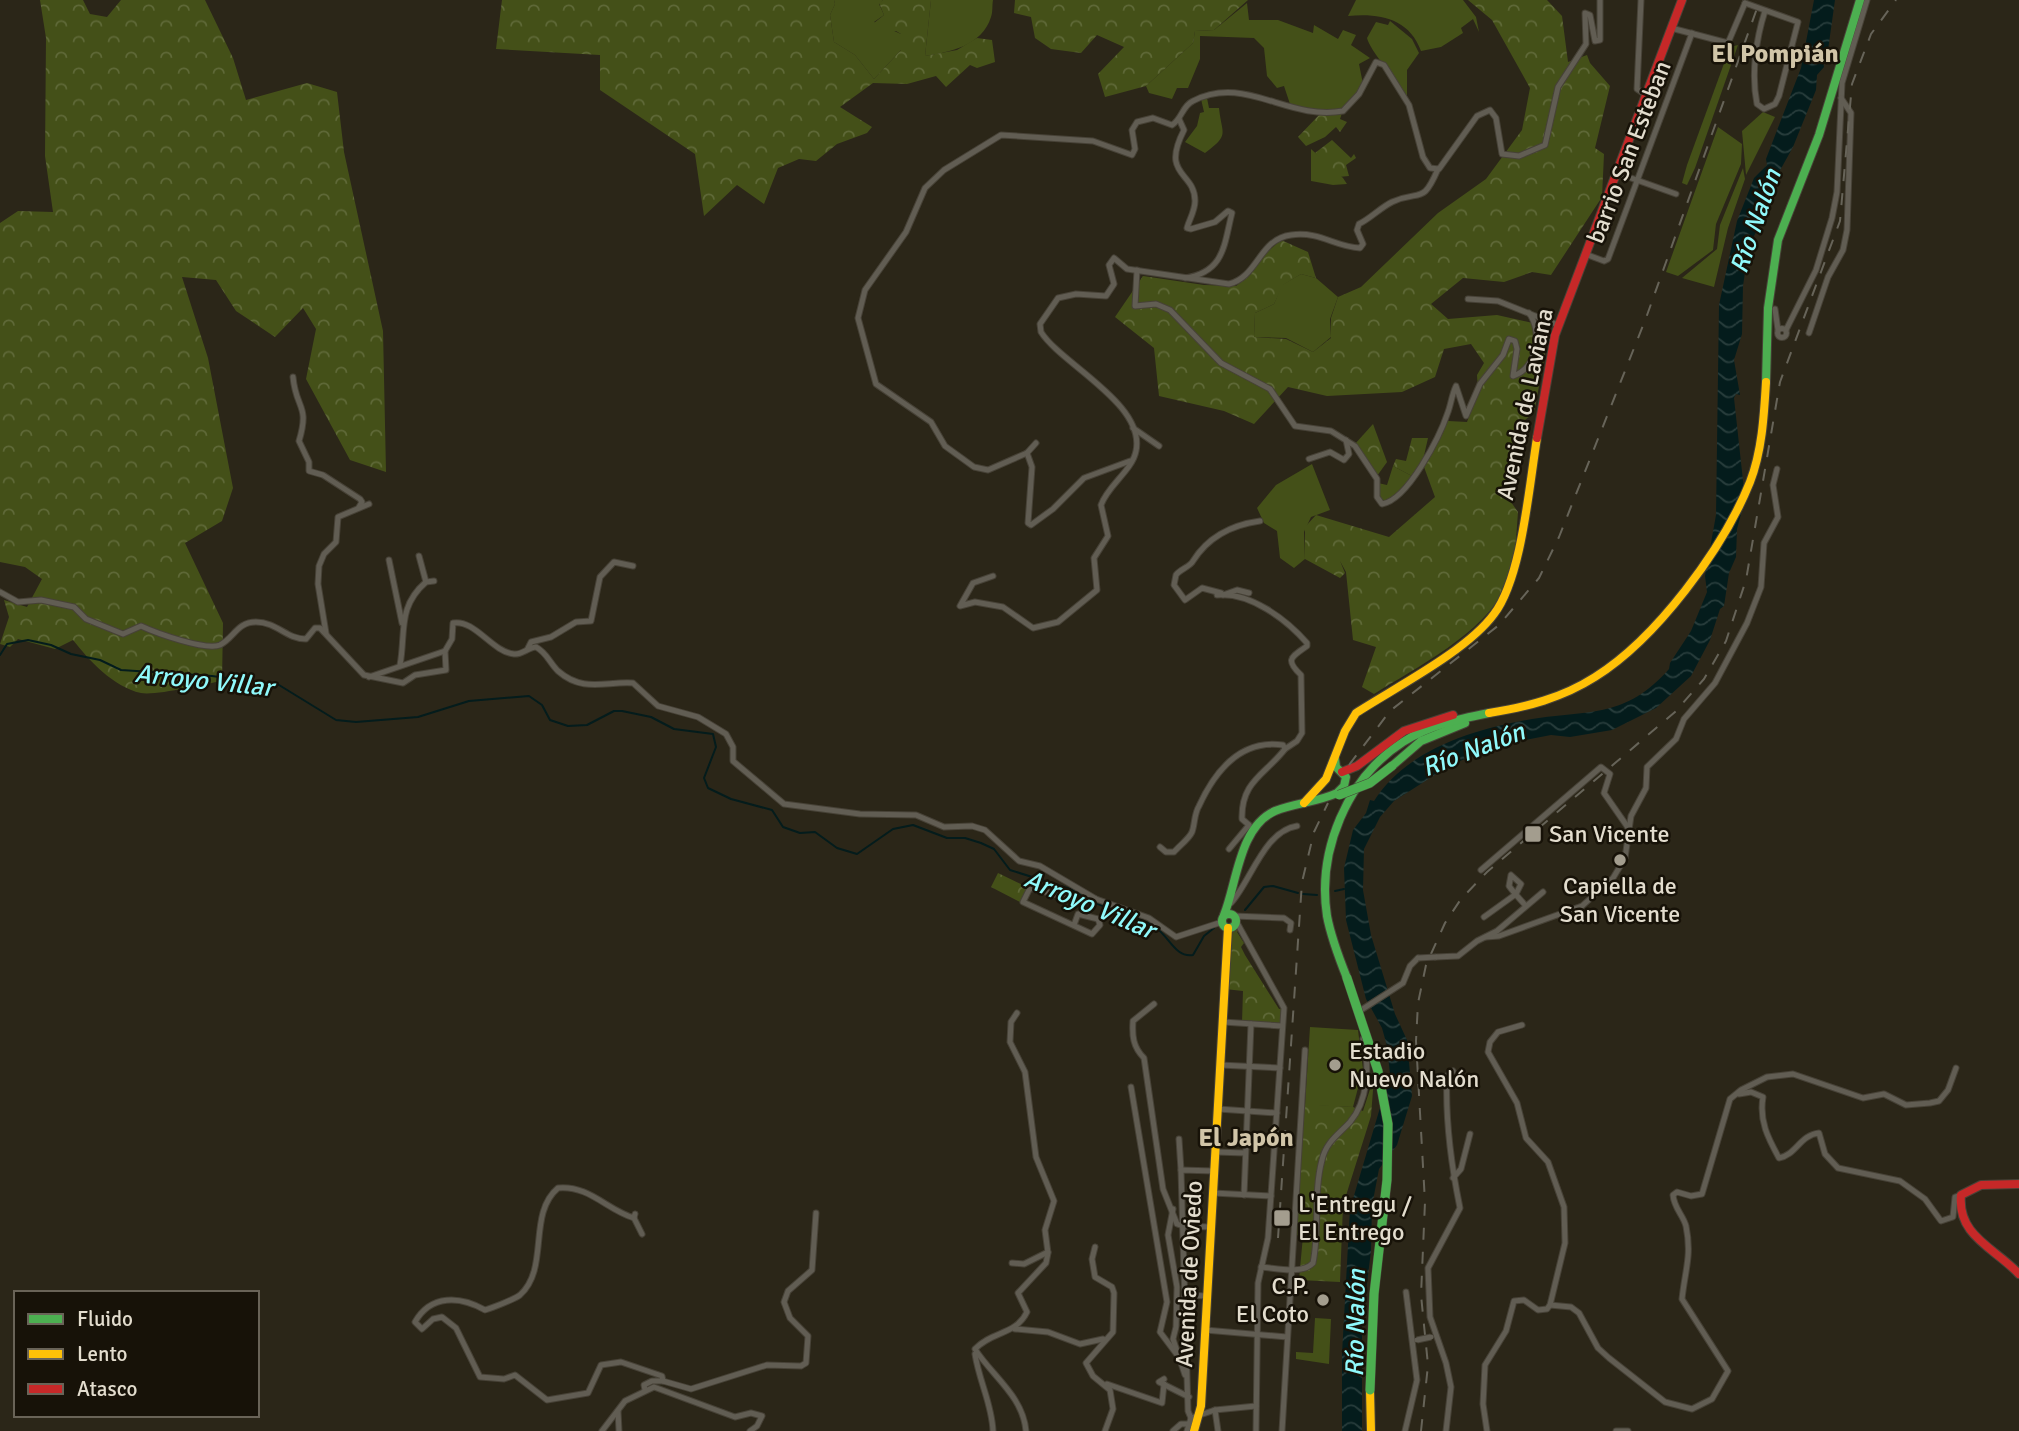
<svg xmlns="http://www.w3.org/2000/svg" width="2019" height="1431" viewBox="0 0 2019 1431" font-family="Signika,sans-serif">
	<defs>
		<pattern id="forest-crowns" width="20" height="18" patternUnits="userSpaceOnUse" patternTransform="scale(1.75)"><rect width="20" height="18" fill="#445018"/><path d="M2 6a3 3 0 1 1 6 0M12 15a3 3 0 1 1 6 0" fill="none" stroke="#5f6938"/></pattern>
		<pattern id="water-waves" width="16" height="10" patternUnits="userSpaceOnUse" patternTransform="scale(1.75)"><rect width="16" height="10" fill="#041c1c"/><path d="M0 5q4-4 8 0t8 0" fill="none" stroke="#283d3c"/></pattern>
	</defs>
	<rect width="100%" height="100%" fill="#2b2618"/>
	<!-- green -->
	<g fill="#445018">
		<path d="M834 0H883L879 4 884 15 874 22 901 34V50L874 79 855 55 834 42 830 15 835 4Z"/>
		<path d="M931 0H993C992 5 993 12 991 17 982 46 950 52 925 56Z"/>
		<path d="M1356 0H1463L1476 17 1479 32 1473 19 1461 28 1463 33 1441 47 1421 51C1409 18 1379 13 1348 16Z"/>
		<path d="M1247 3 1249 20H1278L1313 33 1314 25 1338 39 1343 30 1356 35 1351 45 1370 58 1359 64 1363 84 1346 108 1332 111 1291 107 1284 86 1277 88 1267 76 1264 48 1254 38 1200 36V59L1188 88H1177L1172 99 1149 93 1146 86 1193 43 1195 31 1214 30Z"/>
		<path d="M1390 21 1412 39 1419 53 1407 70V97C1398 83 1369 49 1367 38L1376 22 1388 25Z"/>
		<path d="M1738 45 1695 168 1687 185 1682 183 1687 165 1730 47Z"/>
		<path d="M1207 98 1209 108H1219C1222 136 1230 134 1205 153L1185 142 1197 126 1200 113 1204 112 1201 99Z"/>
		<path d="M1763 112 1775 117 1746 175 1742 131Z"/>
		<path d="M1718 127 1742 144 1741 164 1716 224 1713 250 1678 276 1666 272Z"/>
		<path d="M1311 149 1343 178 1347 184 1333 185 1311 181Z"/>
		<path d="M1743 168 1745 179 1728 228 1714 287 1682 278 1717 249 1720 225Z"/>
		<path d="M1301 274 1316 278 1338 297 1330 319 1331 337 1313 352 1286 338 1254 337 1255 313 1274 304 1282 285Z"/>
		<path d="M1312 464 1330 510 1311 517 1304 532 1305 559 1294 568 1280 558 1277 531 1264 523 1257 508 1276 485Z"/>
		<path d="M1393 466 1412 476 1392 499 1384 502 1380 500 1378 483 1387 485Z"/>
		<path d="M1310 1027 1358 1030 1363 1069 1353 1107 1305 1105Z"/>
		<path d="M1315 1318 1331 1319 1329 1364 1296 1359V1352L1313 1353Z"/>
	</g>
	<!-- forest -->
	<g fill="url(#forest-crowns)">
		<path d="M40 0H83L90 14 107 17 121 0H205L233 58 246 100 307 83 337 92 344 152 383 331 386 472 350 460 306 379 316 329 303 308 275 337 236 311 216 280 182 277 208 358 233 488 222 521 185 543 223 623 222 681C204 684 155 696 141 693 113 687 89 660 73 640L55 649 18 639 10 647 0 644 9 617 4 600 27 607 42 579 25 567 0 562V223L18 211 53 212 45 156 46 38Z"/>
		<path d="M502 0H834L835 4 830 15 834 42 855 55 874 79 901 50V34L896 31 883 32 874 23 884 15 879 3 883 0H931L925 56 957 50 977 38 992 40 995 62 977 68 970 65 946 87 936 76 907 84 873 83 840 107 872 127 867 133 837 144 816 161 799 159 778 168 764 204 737 185 704 216 695 154 600 90V55L496 49Z"/>
		<path d="M1015 0H1248L1214 30 1195 31 1193 43 1146 86 1105 97 1098 74 1124 47 1097 35 1081 53 1051 49 1035 38 1031 17 1014 13Z"/>
		<path d="M1468 0H1547L1562 16 1568 62 1587 55 1590 63 1610 86 1595 148 1604 154 1602 197 1551 275 1532 272 1504 282 1463 278 1431 304 1448 319 1497 315 1550 327 1534 413 1520 424 1506 495 1518 512C1516 536 1516 564 1506 586 1485 633 1415 668 1374 694L1362 687 1376 647 1353 640 1346 572 1340 561 1345 573 1340 578 1305 559V527L1316 515 1389 537 1435 497 1424 467 1448 421 1467 422 1478 392 1477 375 1484 363 1471 344 1444 349 1435 377 1402 392 1327 396 1288 387 1254 424 1224 411 1159 396 1154 348 1115 317 1143 276 1204 285 1236 286 1251 274 1260 258 1281 240 1308 252 1316 278 1301 274 1283 285 1274 304 1255 313 1254 337 1286 339 1313 352 1331 338V318L1338 297 1361 287 1438 213 1486 179 1522 130 1530 88 1492 20Z"/>
		<path d="M1342 113 1340 119 1347 122 1340 132 1336 127 1325 137 1306 146 1298 137 1320 114Z"/>
		<path d="M1332 140 1351 158 1354 154 1356 158 1346 165 1349 176 1338 177 1315 153Z"/>
		<path d="M1373 424 1387 462 1377 476 1355 444Z"/>
		<path d="M1412 438H1428L1423 460 1412 476 1393 466 1396 459 1406 461Z"/>
		<path d="M998 873 1027 887 1020 902 991 887Z"/>
		<path d="M1233 926 1240 929 1237 932 1244 943 1241 947 1245 955 1279 1009 1284 1008 1282 1026 1242 1023 1243 991 1225 989Z"/>
		<path d="M1374 1077 1371 1116 1343 1205 1340 1282 1299 1280 1303 1236 1295 1235 1301 1104 1353 1107 1363 1111Z"/>
	</g>
	<!-- water -->
	<path fill="url(#water-waves)" d="M1814 0H1835L1828 50 1822 55 1824 67 1817 75 1816 90 1793 147 1762 203 1757 230 1749 246 1743 286 1742 334 1734 360 1740 395 1736 394 1734 398 1745 499 1737 529 1736 557 1729 573 1724 606 1720 609 1710 640 1691 676 1656 708 1612 730 1570 737 1551 735 1505 744 1452 764 1394 801 1380 817 1364 849 1363 890 1371 935 1395 1014 1407 1040 1412 1096 1397 1145 1379 1169 1372 1206 1371 1251 1362 1323V1431H1342V1354L1350 1209 1390 1074 1387 1046 1382 1028 1366 999 1346 920 1344 868 1353 830 1366 813 1370 800 1374 801C1407 749 1475 729 1532 719 1590 710 1626 718 1669 669L1670 663 1691 631 1707 592 1705 576 1716 515 1719 305 1737 221 1754 178 1767 165 1766 159 1801 68Z"/>
	<g fill="none" stroke-linecap="round" stroke-linejoin="round">
		<!-- stream -->
		<g stroke="#041c1c" stroke-width="2">
			<path d="M0 655 7 644 28 640 51 645 71 654 100 660 121 670 212 676 279 685 336 720 356 722 418 717 469 701 529 696 542 705 550 720 568 726 587 725 614 711H622L651 717 674 729 713 734 716 747 704 778 708 788 731 799 772 810 783 827 800 833 815 832 837 848 857 854 893 829 913 825 947 838H965L981 843 994 849 1010 870 1070 889 1089 899"/>
			<path d="M1335 891 1344 889"/>
			<path d="M1303 894 1317 895"/>
			<path d="M1094 902C1113 912 1137 915 1155 927 1169 936 1175 958 1193 955L1204 936 1214 928"/>
			<path d="M1245 910 1264 887 1273 886 1298 893"/>
		</g>
		<defs>
			<g id="street">
				<path d="M1641 0 1637 89 1646 95"/>
				<path d="M1745 3 1798 22 1779 96 1775 104 1764 109 1757 104C1751 74 1756 39 1765 11"/>
				<path d="M1671 28 1728 43 1745 3"/>
				<path d="M1179 119 1184 130C1160 177 1195 171 1195 201 1195 211 1189 220 1187 228L1191 229 1215 222 1228 211 1232 213C1224 244 1225 272 1185 278"/>
				<path d="M1617 173 1676 194"/>
				<path d="M1585 254 1604 261 1608 259 1692 33"/>
				<path d="M1137 270 1135 306 1156 304 1170 310 1221 363 1270 389 1295 426 1331 431 1355 446 1377 479V497L1382 504C1408 500 1440 436 1448 412 1451 404 1452 394 1456 386L1466 416 1480 384 1503 355 1509 339 1515 341 1517 349 1513 376C1537 369 1543 332 1529 313"/>
				<path d="M1468 299 1498 301 1558 325"/>
				<path d="M1775 309 1778 330"/>
				<circle cx="1782" cy="333" r="4.5"/>
				<path d="M1786 330 1816 270 1832 218 1837 192 1842 83 1867 0"/>
				<path d="M1809 333 1828 277 1843 250 1847 230 1851 113 1841 98"/>
				<path d="M293 377C296 410 310 404 299 441L309 462V471L323 475 360 499 362 502 359 507"/>
				<path d="M1133 428 1159 446"/>
				<path d="M1027 453 988 470 974 467 945 446 931 422 876 384 858 318 865 290 906 232 925 188 944 170 1001 135 1093 141 1132 155 1135 149 1132 130 1137 122 1153 118 1172 125C1182 119 1182 106 1193 101 1245 74 1287 121 1343 111L1359 94 1376 62 1384 65 1409 105 1423 157 1430 168 1439 169 1477 116 1490 110 1496 118 1502 154 1519 156 1545 145 1558 87 1586 44 1585 13 1590 15 1595 41 1600 40V0"/>
				<path d="M1027 453 1032 467 1028 523 1031 525 1053 509 1084 478 1130 461"/>
				<path d="M1027 453 1036 443"/>
				<path d="M1309 459 1330 452 1344 460 1349 454 1346 440"/>
				<path d="M419 556 426 582"/>
				<path d="M389 560 402 623"/>
				<path d="M993 576 973 583 960 606 975 602 1003 607 1033 628 1058 622 1097 590 1094 558 1108 536 1101 505C1108 485 1132 471 1136 451 1146 404 1061 364 1041 332L1040 324 1058 298 1076 294 1106 296 1114 284 1109 265 1114 258 1127 269 1229 284C1258 277 1259 239 1291 235 1320 231 1335 247 1360 248L1363 244 1357 230 1359 224C1371 218 1380 208 1392 202 1421 189 1422 206 1438 169"/>
				<path d="M0 592 18 602 41 600 74 607 86 619 123 634 141 626C156 633 206 651 220 645 234 638 237 622 256 622 277 622 286 639 306 639L315 628H320L364 675 403 683 415 675 446 670 445 651"/>
				<path d="M1221 593 1202 588 1185 600 1174 585 1176 575C1180 569 1190 567 1193 561 1208 537 1231 525 1260 521"/>
				<path d="M1217 595C1250 592 1286 619 1307 643V646C1292 657 1284 659 1301 675L1302 733 1297 741 1285 749"/>
				<path d="M1223 595 1237 590 1249 593"/>
				<path d="M326 633 318 584 319 566 324 554 336 542 338 517 369 504"/>
				<path d="M528 648 531 642 551 637 576 622 591 621 600 577 614 562 633 566"/>
				<path d="M400 665C406 633 397 607 426 582L434 581"/>
				<path d="M369 677 445 651 452 639 453 623C475 619 492 652 514 654 522 655 527 648 536 647 547 653 549 662 558 671 583 693 606 681 633 683L658 706 698 717 726 734 733 747V761L784 804 860 814 916 815 944 827 972 826 985 830 1019 861 1040 866 1096 899 1149 918 1176 937 1222 922"/>
				<path d="M1160 847 1166 852H1174C1179 846 1189 839 1192 832 1195 824 1194 814 1199 806 1215 771 1240 739 1283 745L1285 749C1265 775 1241 781 1242 819L1249 825"/>
				<path d="M1229 849 1249 825"/>
				<path d="M1481 870 1601 767 1610 774 1604 793 1629 829"/>
				<path d="M1231 903C1251 881 1264 831 1297 826"/>
				<path d="M1234 916 1284 918 1291 923 1290 930"/>
				<path d="M1484 917 1516 894 1521 884 1511 875 1509 886C1514 893 1520 899 1525 905"/>
				<path d="M1236 921 1284 1008 1268 1238 1258 1283 1256 1431"/>
				<path d="M1074 925 1078 914 1098 919 1100 925 1092 934 1023 902 1030 888 1085 902 1096 899"/>
				<path d="M1486 937 1499 936 1582 906 1613 878 1625 858 1631 816 1646 788 1647 767 1676 739 1684 719 1715 683 1747 623 1761 587 1764 543 1778 517 1773 485 1777 469"/>
				<path d="M1436 957 1458 956 1477 941 1497 931 1543 892"/>
				<path d="M1154 1004 1133 1021C1132 1036 1133 1047 1144 1058L1163 1189 1177 1224 1183 1226"/>
				<path d="M1358 1012 1403 983 1410 966 1418 958"/>
				<path d="M1017 1013 1011 1022 1010 1042 1025 1072 1036 1157 1054 1201 1045 1230 1048 1253 1046 1263 1018 1293 1027 1312C1016 1335 992 1331 975 1349 992 1376 1023 1396 1026 1431"/>
				<path d="M1223 1022 1282 1026"/>
				<path d="M1220 1065 1280 1068"/>
				<path d="M1131 1087 1167 1302 1160 1332 1178 1356"/>
				<path d="M1739 1094 1751 1092 1763 1097C1759 1121 1768 1138 1779 1158 1796 1155 1800 1135 1819 1133L1825 1154 1838 1168 1900 1181 1925 1199 1941 1221 1953 1217 1955 1197 1961 1195"/>
				<path d="M1218 1109 1277 1113"/>
				<path d="M1179 1139 1181 1170"/>
				<path d="M1215 1152 1245 1153"/>
				<path d="M1453 1178 1461 1169 1470 1134"/>
				<path d="M1213 1193 1271 1196"/>
				<path d="M1244 1195 1251 1024"/>
				<path d="M1173 1209 1168 1235 1177 1287 1176 1327 1173 1339 1185 1375"/>
				<path d="M635 1214 634 1218C607 1210 589 1185 558 1188 527 1214 550 1268 520 1295 515 1299 492 1308 485 1310 460 1296 431 1294 415 1322L422 1329 433 1319 442 1317 456 1328 480 1377 504 1379 515 1375 547 1400 588 1393 601 1365 621 1362 662 1376 663 1381H652L644 1385 645 1390"/>
				<path d="M634 1218 642 1234"/>
				<path d="M1183 1226 1211 1227"/>
				<path d="M1095 1247 1092 1259 1095 1277 1112 1287 1114 1293 1113 1332 1086 1363 1093 1376 1110 1390 1113 1409 1105 1431"/>
				<path d="M1012 1263 1024 1264 1048 1252"/>
				<path d="M1261 1267C1276 1268 1302 1275 1313 1263 1320 1229 1313 1194 1322 1160 1326 1142 1338 1135 1350 1122 1368 1101 1370 1065 1363 1039"/>
				<path d="M1186 1295 1207 1296"/>
				<path d="M1550 1305 1571 1307 1579 1313 1598 1348 1609 1358 1665 1402 1692 1409 1712 1399 1728 1371 1682 1299C1685 1270 1692 1256 1686 1226 1683 1215 1674 1208 1673 1195L1677 1192 1691 1196 1702 1194 1730 1099 1741 1090 1767 1077 1793 1074 1863 1098 1884 1094 1906 1105 1930 1103 1939 1101 1948 1090 1956 1068"/>
				<path d="M1015 1329 1048 1332 1080 1344 1103 1339"/>
				<path d="M1205 1330 1287 1337"/>
				<path d="M975 1354C979 1381 992 1404 993 1431"/>
				<path d="M1164 1379 1159 1382 1189 1397"/>
				<path d="M663 1381 691 1389 767 1365 801 1366 806 1363 808 1336 790 1318 784 1302 788 1291 812 1270 816 1213"/>
				<path d="M1107 1384 1162 1403 1164 1384"/>
				<path d="M1215 1410 1218 1431"/>
				<path d="M618 1411 619 1431"/>
				<path d="M1191 1418 1188 1411 1181 1170 1214 1171"/>
				<path d="M602 1431 625 1401 654 1387 735 1417 751 1413 762 1416 757 1426 750 1431"/>
				<path d="M1173 1431 1181 1424H1189"/>
				<path d="M1187 1431 1191 1418 1215 1410 1256 1406"/>
				<path d="M1282 1431 1305 1050"/>
				<path d="M1405 1431 1417 1380 1406 1292"/>
				<path d="M1446 1431 1451 1387 1446 1363 1430 1317 1428 1268 1460 1208C1451 1164 1445 1122 1447 1076L1453 1071"/>
				<path d="M1487 1431 1483 1404 1485 1365 1506 1331 1514 1301 1524 1300 1538 1310 1547 1309 1550 1305 1565 1243 1564 1207 1548 1162 1526 1138 1517 1103 1488 1052 1490 1042 1498 1032 1522 1025"/>
				<path d="M1616 1431H1628"/>
			</g>
			<g id="fast">
				<path d="M1766 382 1768 308 1778 240 1819 135 1860 0"/>
				<path d="M1392 766 1421 741 1465 723"/>
				<circle cx="1229" cy="921" r="7"/>
				<path d="M1224 915C1237 883 1239 827 1275 811 1295 803 1318 802 1337 793L1344 786 1346 777 1336 767 1335 759"/>
				<path d="M1347 978C1339 958 1331 937 1327 916 1317 851 1347 778 1403 742 1429 725 1459 719 1489 713"/>
			</g>
			<g id="slow">
				<path d="M1489 713C1527 707 1562 698 1595 677 1656 639 1723 549 1750 482 1762 451 1764 416 1766 382"/>
				<path d="M1304 803 1326 779 1345 731 1356 713C1396 687 1467 651 1494 614 1522 577 1529 486 1537 438"/>
				<path d="M1370 1390 1371 1431"/>
				<path d="M1194 1431 1201 1406 1228 928"/>
			</g>
			<g id="jam">
				<path d="M1537 438 1555 335 1682 0"/>
				<path d="M1342 772 1357 766 1404 731 1453 715"/>
				<path d="M2019 1184 1981 1185 1961 1195C1957 1236 1995 1248 2019 1274"/>
			</g>
		</defs>
		<!-- street casing -->
		<use href="#street" stroke="#474237" stroke-width="7"/>
		<!-- fast casing -->
		<use href="#fast" stroke="#474237" stroke-width="10"/>
		<!-- slow casing -->
		<use href="#slow" stroke="#474237" stroke-width="10"/>
		<!-- jam casing -->
		<use href="#jam" stroke="#474237" stroke-width="10"/>
		<!-- street -->
		<use href="#street" stroke="#615d53" stroke-width="5"/>
		<!-- fast -->
		<use href="#fast" stroke="#4caf50" stroke-width="8"/>
		<!-- slow -->
		<use href="#slow" stroke="#ffc107" stroke-width="8"/>
		<!-- jam -->
		<use href="#jam" stroke="#c62828" stroke-width="8"/>
		<!-- rail -->
		<g stroke="#676459" stroke-width="2" stroke-dasharray="12 12" stroke-linecap="butt">
			<path d="M1349 765 1390 711 1499 625 1539 578 1559 537 1646 318 1760 0"/>
			<path d="M1278 1238 1302 882 1314 832 1328 803"/>
			<path d="M1421 1431 1428 1365 1421 1295 1425 1202 1416 1041 1418 1003 1426 965 1445 923 1461 899 1487 872 1675 712 1704 679 1726 641 1746 580 1780 382 1840 221 1852 84 1871 34 1896 0"/>
		</g>
		<defs>
			<g id="street-bridge">
				<path d="M1418 958 1436 957"/>
				<path d="M1417 1340 1431 1337"/>
			</g>
			<g id="fast-bridge">
				<path d="M1339 795 1370 783 1392 766"/>
				<path d="M1347 978 1378 1071 1388 1124 1387 1180 1374 1294 1370 1390"/>
			</g>
		</defs>
		<!-- street-bridge casing -->
		<use href="#street-bridge" stroke="#474237" stroke-width="7" stroke-linecap="butt"/>
		<!-- fast-bridge casing -->
		<use href="#fast-bridge" stroke="#474237" stroke-width="10" stroke-linecap="butt"/>
		<!-- street-bridge -->
		<use href="#street-bridge" stroke="#615d53" stroke-width="5"/>
		<!-- fast-bridge -->
		<use href="#fast-bridge" stroke="#4caf50" stroke-width="9"/>
	</g>
	<!-- markers -->
	<g fill="#a39d8e" stroke="#171208" stroke-width="2.5">
		<rect x="1524" y="825" width="18" height="18" rx="3.5"/>
		<circle cx="1620" cy="860" r="7"/>
		<circle cx="1335" cy="1065" r="7"/>
		<rect x="1273" y="1209" width="18" height="18" rx="3.5"/>
		<circle cx="1323" cy="1300" r="7"/>
	</g>
	<g text-anchor="middle" stroke-width="5" stroke-linejoin="round" paint-order="stroke">
		<!-- street labels -->
		<g font-size="24" fill="#e3ddce" stroke="#171208">
			<text transform="translate(1629 152) rotate(-69)" y="8">barrio San Esteban</text>
			<text transform="translate(1525 404) rotate(-78)" y="8">Avenida de Laviana</text>
			<text transform="translate(1189 1274) rotate(-87)" y="8">Avenida de Oviedo</text>
		</g>
		<!-- poi labels -->
		<g font-size="24" fill="#e3ddce" stroke="#171208" text-anchor="start">
			<text x="1549" y="842">San Vicente</text>
			<text x="1620" y="894" text-anchor="middle">Capiella de<tspan x="1620" dy="28">San Vicente</tspan></text>
			<text x="1349" y="1059">Estadio<tspan x="1349" dy="28">Nuevo Nalón</tspan></text>
			<text x="1298" y="1212">L'Entregu /<tspan x="1298" dy="28">El Entrego</tspan></text>
			<text x="1309" y="1294" text-anchor="end">C.P.<tspan x="1309" dy="28">El Coto</tspan></text>
		</g>
		<!-- neighbourhood labels -->
		<g font-size="26" font-weight="bold" fill="#d1c5a8" stroke="#171208">
			<text x="1775" y="62">El Pompián</text>
			<text x="1246" y="1146">El Japón</text>
		</g>
		<!-- water labels -->
		<g font-size="26" font-style="italic" fill="#8ff9fb" stroke="#171208">
			<text transform="translate(1755 221) rotate(-71)" y="9">Río Nalón</text>
			<text transform="translate(204 680) rotate(6)" y="9">Arroyo Villar</text>
			<text transform="translate(1473 749) rotate(-21)" y="9">Río Nalón</text>
			<text transform="translate(1090 904) rotate(23)" y="9">Arroyo Villar</text>
			<text transform="translate(1355 1323) rotate(-89)" y="9">Río Nalón</text>
		</g>
	</g>
	<!-- legend -->
	<rect x="14" y="1291" width="245" height="126" fill="#171208" stroke="#696357" stroke-width="2"/>
	<rect x="28" y="1314" width="35" height="10" fill="#4caf50" stroke="#696357" stroke-width="2"/>
	<text x="77" y="1326" font-size="21" fill="#e3ddce">Fluido</text>
	<rect x="28" y="1349" width="35" height="10" fill="#ffc107" stroke="#696357" stroke-width="2"/>
	<text x="77" y="1361" font-size="21" fill="#e3ddce">Lento</text>
	<rect x="28" y="1384" width="35" height="10" fill="#c62828" stroke="#696357" stroke-width="2"/>
	<text x="77" y="1396" font-size="21" fill="#e3ddce">Atasco</text>
</svg>
